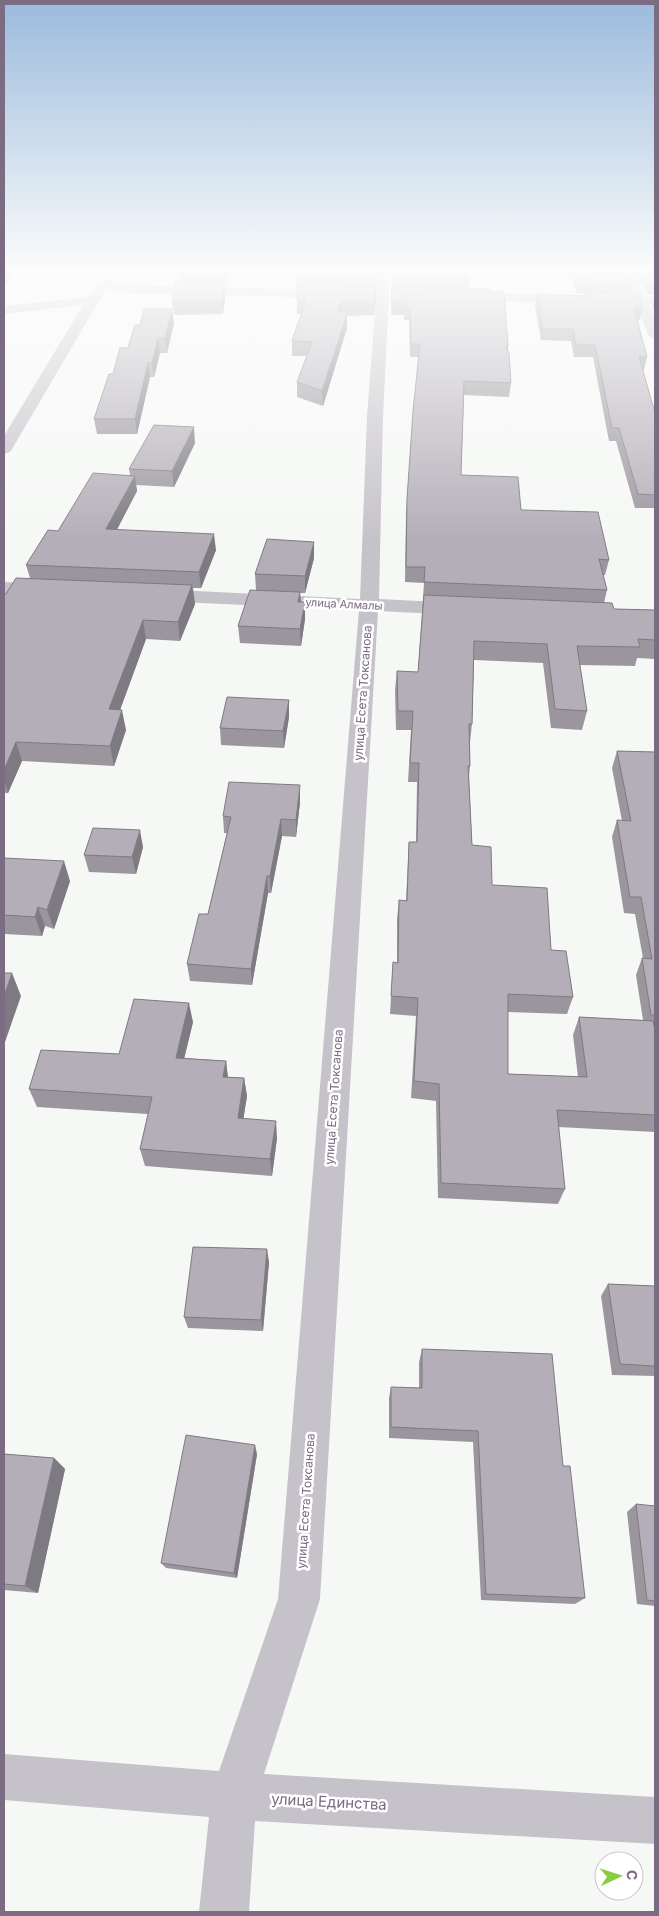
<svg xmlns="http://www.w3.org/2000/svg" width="659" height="1916" viewBox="0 0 659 1916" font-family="Inter,sans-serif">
	<rect width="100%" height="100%" fill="#f6f8f6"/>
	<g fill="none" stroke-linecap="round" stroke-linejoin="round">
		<!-- minor -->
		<g fill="#c6c2c9" fill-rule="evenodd">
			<path d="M106 272H118L111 282 132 285 334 290 340 294 334 298 132 293 106 289 12 449 10 452 4 454V436L83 305 4 314V306L88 297Z"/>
			<path d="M378 272H390L383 417 379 599 459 603 466 605 469 609 466 613 459 615 378 611 320 1599 264 1774 655 1797V1844L255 1821 249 1912H199L209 1817 4 1800V1754L219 1771 278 1599 359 610 157 601 150 599 147 595 150 591 157 589 360 599 367 417Z"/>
			<path d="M621 272H633L646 296H655V304H649L655 319V339L648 335 636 303 466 301 460 297 466 293 633 296Z"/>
			<path d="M4 582 47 584 54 586 57 590 54 594 47 596 4 594Z"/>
		</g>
	</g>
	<!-- wall -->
	<g fill="#9b969e">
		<path d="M179 272H229L227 285H224L225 297 223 314 174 315 172 301 180 283Z"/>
		<path d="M297 272H377L376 300 374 315 347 316V328L323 406 297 397V382L307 356H292V341L302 314H297Z"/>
		<path d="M392 272H468L470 277 468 289 490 292 508 346V350L511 383 509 397 464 395 461 475 609 560 605 575H603L607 590 604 603 614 609 655 610V659L637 658 635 666 580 665 587 711 582 730 551 728 543 663 474 660 472 724 470 742V766L469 776 472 845 492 885 551 950 573 997 567 1014 508 1012V1074L578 1077 573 1035 579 1017 643 1020 636 975 642 958H643L635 914 624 913 612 837 617 820 622 821 612 768 617 751 655 752V1132L558 1127 565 1189 558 1204 438 1198 436 1101 411 1098 416 1016 390 1014 393 962 397 963V919L399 900 406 901 409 842H416L417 782H408L411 730H396L395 690 397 671 418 672 424 583 405 582 406 514 413 411 419 357H410L409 320H404V315H391L392 289Z"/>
		<path d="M567 272H628L633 281 630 293 643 309 640 320H637L647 357 644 370H643L655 413V508H635L616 441H609L593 357H574L571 341 541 340 535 306 537 294 583 296 584 293H577Z"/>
		<path d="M634 272H655V316L652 306 654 295 647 294Z"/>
		<path d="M174 323 167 353H160L154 377H150L137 434H97L94 419 113 374 128 348Z"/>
		<path d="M195 443 174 487 136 485 137 491 117 529 216 550 201 588H193L195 604 180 641 146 639 120 710 126 730 114 766 22 761 8 793H4V594H6L30 578 26 565 58 531 130 475 129 469Z"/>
		<path d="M314 558 305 593H300L301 602 305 619 301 646 240 643 238 626 256 590 255 574Z"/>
		<path d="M289 700V717L284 748 221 745 220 728Z"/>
		<path d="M300 802 296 837 282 836 271 893H268L252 985 190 981 187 964 208 914 227 833H224L223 816Z"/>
		<path d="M143 847 136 874 89 872 84 855Z"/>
		<path d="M4 858 70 881 54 929 45 926 42 936 4 934Z"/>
		<path d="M193 1022 184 1058 226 1061 228 1077 244 1078 247 1096 243 1118 277 1138 272 1176 145 1166 140 1149 148 1114 37 1107 29 1089 119 1054Z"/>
		<path d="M269 1262 263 1331 188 1328 184 1317Z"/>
		<path d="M608 1284 655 1286V1376L612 1375 601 1296Z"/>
		<path d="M422 1349 563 1466 585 1598 575 1604 481 1600 473 1442 389 1438V1398L391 1387 419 1388V1362Z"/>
		<path d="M4 1454 54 1458 65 1469 38 1593 4 1590Z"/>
		<path d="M257 1454 237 1578 166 1568 161 1563Z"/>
		<path d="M636 1504 655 1506V1606L637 1604 627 1512Z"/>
	</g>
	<!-- shaded-wall -->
	<g fill="#7e7a81">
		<path d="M4 272H15L4 286Z"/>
		<path d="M226 272H229L227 285Z"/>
		<path d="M224 283 225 297 223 314 222 301Z"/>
		<path d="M376 286V300L374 315 375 302Z"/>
		<path d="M341 302V316L338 311Z"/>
		<path d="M172 309 174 323 167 353 165 338Z"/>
		<path d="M347 314V328L323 406 322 391Z"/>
		<path d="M158 338 160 353 154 377 152 363Z"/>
		<path d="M148 363 150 377 137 434 135 419Z"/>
		<path d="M194 427 195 443 174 487 172 471Z"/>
		<path d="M135 476 137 491 109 545 106 529Z"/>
		<path d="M214 534 216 550 201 588 199 572Z"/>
		<path d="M314 542V558L305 593V576Z"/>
		<path d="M192 585 195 604 180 641 178 622Z"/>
		<path d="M300 592 301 608 298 602Z"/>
		<path d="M305 602V619L301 646 300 629Z"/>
		<path d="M143 620 146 639 113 729 109 709Z"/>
		<path d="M289 700V717L284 748 283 731Z"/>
		<path d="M122 710 126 730 114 766 110 746Z"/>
		<path d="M16 742 22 761 8 793 4 780V770Z"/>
		<path d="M300 785V802L296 837V820Z"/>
		<path d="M281 819 282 836 271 893 270 876Z"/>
		<path d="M140 830 143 847 136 874 132 857Z"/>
		<path d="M64 861 70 881 54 929 47 910Z"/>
		<path d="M267 876 268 893 252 985 251 969Z"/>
		<path d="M38 907 45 926 42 936 35 917Z"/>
		<path d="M12 973 21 996 4 1045V996Z"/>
		<path d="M189 1003 193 1022 180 1076 176 1058Z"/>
		<path d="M226 1061 228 1079 223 1077Z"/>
		<path d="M244 1078 247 1096 241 1135 238 1118Z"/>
		<path d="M276 1121 277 1138 272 1176 270 1159Z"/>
		<path d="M267 1249 269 1262 263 1331 261 1320Z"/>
		<path d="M255 1445 257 1454 237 1578 234 1573Z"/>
		<path d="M54 1458 65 1469 38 1593 25 1586Z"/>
	</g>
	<!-- building -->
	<g fill="#b4aeb8" stroke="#7e7a81">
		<path d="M297 272H377V275L297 273Z"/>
		<path d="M392 272H468L470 277 392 276Z"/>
		<path d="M575 272H628L633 281 579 280Z"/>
		<path d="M644 272H655V282H650Z"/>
		<path d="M176 282 224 283 222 301H172Z"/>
		<path d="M297 285 376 286 375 302H341L338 311 347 314 322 391 297 382 312 342 292 341 306 300H297Z"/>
		<path d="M392 287 490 289V292H504L508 346H506L509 353 511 383 464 381 461 475 518 477 521 510 598 512 609 560 599 559 607 590 424 582 425 567H406L407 499 413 411 420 344H411L410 307H404L405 302H391Z"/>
		<path d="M584 292 637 293 643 309 634 308 647 357H639L655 413V495L638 494 619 428H612L595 345H576L573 329H543L537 294 586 296Z"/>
		<path d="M144 309H172L165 338H158L152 363H148L135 419H94L109 374H113L120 348H128L135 325H140Z"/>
		<path d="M154 425 194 427 172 471 129 469Z"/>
		<path d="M93 473 135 476 106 529 214 534 199 572 26 565 48 530 58 531Z"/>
		<path d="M267 539 314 542 305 576 255 574Z"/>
		<path d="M16 578 192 585 178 622 143 620 109 709 122 710 110 746 16 742 4 770V594H6Z"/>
		<path d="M250 590 300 592 298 602H305L300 629 238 626Z"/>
		<path d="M424 595 612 603 614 609 655 610V640L638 639 640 647 577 646 587 711 555 709 547 644 474 641 472 724H469L470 766H468L472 845 491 847 492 885 547 888 551 950 566 951 573 997 508 994V1074L587 1077 579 1017 653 1021 655 1030V1115L557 1110 565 1189 441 1183 439 1084 414 1081 418 998 391 996 393 962 398 963 399 900 407 901 409 842H417L419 763H410L413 711H398L397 671 418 672Z"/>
		<path d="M227 697 289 700 283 731 220 728Z"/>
		<path d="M617 751 655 752V1015H651L642 958 652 959 641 897H630L617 820 631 821Z"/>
		<path d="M229 782 300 785 296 820 281 819 270 876H267L251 969 187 964 199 914H208L231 817 223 816Z"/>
		<path d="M93 828 140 830 132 857 84 855Z"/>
		<path d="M4 858 64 861 47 910 38 907 35 917 4 915Z"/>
		<path d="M4 973H12L4 996Z"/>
		<path d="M134 999 189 1003 176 1058 226 1061 223 1077 244 1078 238 1118 276 1121 270 1159 140 1149 152 1097 29 1089 41 1050 119 1054Z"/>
		<path d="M193 1247 267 1249 261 1320 184 1317Z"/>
		<path d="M608 1284 655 1286V1366L620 1364Z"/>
		<path d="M422 1349 552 1354 563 1466H570L585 1598 486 1594 478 1431 391 1427V1387L422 1388Z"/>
		<path d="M186 1435 255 1445 234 1573 161 1563Z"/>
		<path d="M4 1454 54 1458 25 1586 4 1584Z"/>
		<path d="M636 1504 655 1506V1601L647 1600Z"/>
	</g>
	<!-- sky -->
	<linearGradient id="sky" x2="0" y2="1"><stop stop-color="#9bbadd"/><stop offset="0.5" stop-color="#fbfcfb"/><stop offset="1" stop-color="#fbfcfb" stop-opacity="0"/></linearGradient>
	<rect width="659" height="540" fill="url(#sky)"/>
	<g text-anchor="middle" stroke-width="5" stroke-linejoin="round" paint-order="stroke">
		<!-- far-street labels -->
		<g font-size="11" fill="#7b6b83" stroke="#fff">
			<text transform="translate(344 604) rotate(3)" y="4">улица Алмалы</text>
		</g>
		<!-- street labels -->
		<g font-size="12" fill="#7b6b83" stroke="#fff">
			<text transform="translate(363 693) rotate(-86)" y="4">улица Есета Токсанова</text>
			<text transform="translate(334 1097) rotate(-86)" y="4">улица Есета Токсанова</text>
			<text transform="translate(306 1501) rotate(-86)" y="4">улица Есета Токсанова</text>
		</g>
		<!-- near-street labels -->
		<g font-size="15" fill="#7b6b83" stroke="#fff">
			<text transform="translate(329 1802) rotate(3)" y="5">улица Единства</text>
		</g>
	</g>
	<!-- border -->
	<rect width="659" height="1916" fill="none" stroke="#7b6b83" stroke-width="10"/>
	<!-- north arrow -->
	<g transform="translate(619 1876) rotate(86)"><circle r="24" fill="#ffffff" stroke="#cac4cd"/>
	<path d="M0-4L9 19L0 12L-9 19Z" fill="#89cd40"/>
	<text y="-8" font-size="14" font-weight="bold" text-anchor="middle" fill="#7b6b83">С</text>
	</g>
</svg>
